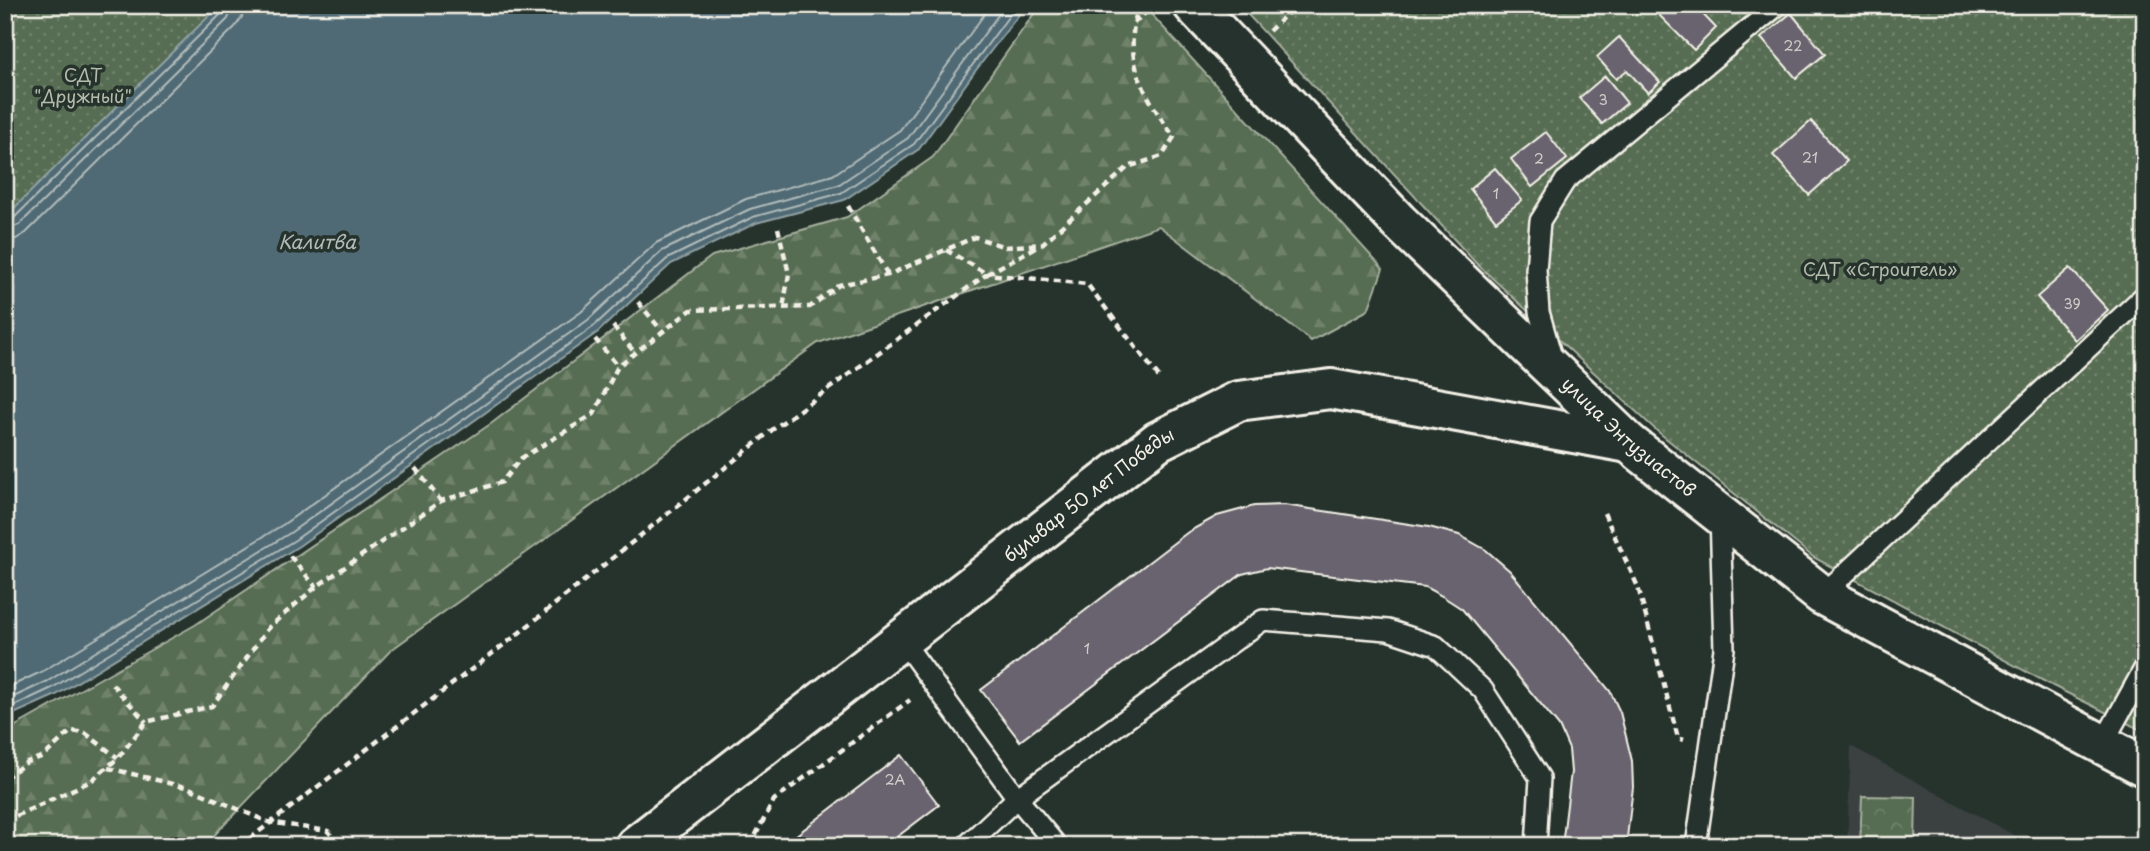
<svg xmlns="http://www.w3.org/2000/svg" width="2150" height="851" viewBox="0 0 2150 851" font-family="'Playpen Sans',sans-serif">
	<defs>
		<pattern id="forest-firs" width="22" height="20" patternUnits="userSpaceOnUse" patternTransform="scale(1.75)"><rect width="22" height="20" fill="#576d52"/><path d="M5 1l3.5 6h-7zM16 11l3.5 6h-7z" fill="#70826b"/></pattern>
		<pattern id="park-crowns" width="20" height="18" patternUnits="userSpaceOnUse" patternTransform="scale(1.75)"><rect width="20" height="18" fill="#576d52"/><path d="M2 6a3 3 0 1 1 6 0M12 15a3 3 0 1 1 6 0" fill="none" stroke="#70826b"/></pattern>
		<pattern id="garden-dots" width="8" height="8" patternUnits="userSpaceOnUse" patternTransform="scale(1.75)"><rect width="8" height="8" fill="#576d52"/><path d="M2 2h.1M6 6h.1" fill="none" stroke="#70826b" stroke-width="1.8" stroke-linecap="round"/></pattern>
	</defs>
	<rect width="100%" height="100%" fill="#26332d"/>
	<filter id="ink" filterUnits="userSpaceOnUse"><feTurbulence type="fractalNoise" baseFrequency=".0143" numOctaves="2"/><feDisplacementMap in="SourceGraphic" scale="14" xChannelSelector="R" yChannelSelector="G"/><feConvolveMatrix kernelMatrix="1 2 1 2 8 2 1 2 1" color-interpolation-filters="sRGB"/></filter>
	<g filter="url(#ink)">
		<!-- built -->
		<path fill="#3a4140" d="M1851 746 2034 846H1847Z"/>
		<!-- forest -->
		<path fill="url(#forest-firs)" stroke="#a6af9d" stroke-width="2" d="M1040 5H1143L1383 269 1368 310 1311 341 1159 226 818 343 391 650 204 846H5V732L195 625 492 423 712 256 847 217 933 157Z"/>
		<!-- park -->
		<path fill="url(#park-crowns)" stroke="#a6af9d" stroke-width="2" d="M1862 796 1916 797 1915 846H1860Z"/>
		<!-- garden -->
		<g fill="url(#garden-dots)" stroke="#a6af9d" stroke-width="2">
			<path d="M5 5H276L5 248Z"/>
			<path d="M1239 5H2145V732L2053 686 1813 557 1657 431 1476 263Z"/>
		</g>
		<!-- water -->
		<path fill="#4f6b75" stroke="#91a1a3" stroke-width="2" d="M220 5H1017L1020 13 973 74 919 149 844 200 756 223 671 264 598 332 299 546 56 695 5 718V217Z"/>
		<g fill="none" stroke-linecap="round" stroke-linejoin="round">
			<!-- shore -->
			<g stroke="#b2bbba" stroke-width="2">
				<path d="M5 221 13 219 222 13 224 5"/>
				<path d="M5 230 19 225 228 19 233 5"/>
				<path d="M5 240 16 239 26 233 235 27 242 17 244 5"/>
				<path d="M5 689 43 671 284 524 581 312 656 243 746 199 833 175 900 130 991 5"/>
				<path d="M5 701 48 681 290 533 588 320 662 251 750 209 838 185 908 138 1001 11 1002 5"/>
				<path d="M5 710 52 688 295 540 593 327 667 259 753 217 841 193 914 144 1011 13V5"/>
			</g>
		</g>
		<!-- building -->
		<g fill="#67636e" stroke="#f4f1e8" stroke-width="2">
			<path d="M1665 5H1694L1716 28 1694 50 1657 13Z"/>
			<path d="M1791 13 1825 54 1796 78 1761 38Z"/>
			<path d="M1619 37 1660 82 1648 93 1627 70 1616 79 1597 57Z"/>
			<path d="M1605 76 1627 103 1602 124 1579 98Z"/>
			<path d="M1811 121 1847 161 1809 195 1773 155Z"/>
			<path d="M1546 132 1567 159 1532 187 1511 159Z"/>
			<path d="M1495 168 1522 200 1496 221 1470 189Z"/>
			<path d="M2070 268 2108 310 2075 340 2037 297Z"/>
			<path d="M1284 505 1429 527 1459 535 1486 550 1510 571 1610 691 1620 712 1632 761 1633 787 1626 846H1562L1571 772 1569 749 1559 726 1462 609 1442 596 1425 587 1267 568 1242 574 1020 741 981 690 1188 532 1217 516 1254 506Z"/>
			<path d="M901 755 939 805 885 846H782Z"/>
		</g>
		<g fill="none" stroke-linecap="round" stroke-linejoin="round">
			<defs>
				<g id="service">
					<path d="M1553 361 1539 312 1536 270 1540 221 1565 181 1778 5"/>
					<path d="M1822 595 2145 295"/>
					<path d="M902 640 1017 798 1057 846"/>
					<path d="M2102 745 2145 667"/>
					<path d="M966 846 1017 798 1263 620 1388 630 1436 646 1483 690 1540 778 1536 846"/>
					<path d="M1696 846 1724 649 1720 513"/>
				</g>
				<g id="tertiary">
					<path id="s1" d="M635 846 1158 441 1238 401 1331 389 1629 443"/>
				</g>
				<g id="secondary">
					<path id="s2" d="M1193 5 1398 221 1629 443 1822 595 2145 767"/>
				</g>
			</defs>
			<!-- service casing -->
			<use href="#service" stroke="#f4f1e8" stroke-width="24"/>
			<!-- tertiary casing -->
			<use href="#tertiary" stroke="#f4f1e8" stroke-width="44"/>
			<!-- secondary casing -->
			<use href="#secondary" stroke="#f4f1e8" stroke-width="44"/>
			<!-- path -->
			<g stroke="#f4f1e8" stroke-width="4.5" stroke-dasharray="7 5" stroke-linecap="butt">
				<path d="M1134 23 1154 5"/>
				<path d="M1269 31 1296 5"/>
				<path d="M848 206 888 275"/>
				<path d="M778 228 789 274 783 308"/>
				<path d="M946 250 987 274 1038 246"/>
				<path d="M638 302 662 331"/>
				<path d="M613 326 635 353"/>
				<path d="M595 339 618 366"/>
				<path d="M415 468 441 501"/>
				<path d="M1604 513 1638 587 1678 738 1684 740"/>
				<path d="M290 556 316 587"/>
				<path d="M112 684 146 722"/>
				<path d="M108 768 189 788 268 822 328 831 340 846"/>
				<path d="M5 778 27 762 44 756 71 731 85 733 118 758"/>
				<path d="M5 821 91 781 118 758 146 722 212 706 269 627 316 587 441 501 502 482 520 459 594 414 618 366 691 310 810 307 839 285 888 275 975 237 1005 247 1042 244 1128 167 1162 156 1174 137C1144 94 1121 59 1139 5"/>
				<path d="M240 846 514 637 772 430 987 274 1087 284 1161 380"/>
				<path d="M750 846 774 800 910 700"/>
			</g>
			<!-- service -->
			<use href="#service" stroke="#26332d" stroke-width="19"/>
			<!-- tertiary -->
			<use href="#tertiary" stroke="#26332d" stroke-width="38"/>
			<!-- secondary -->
			<use href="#secondary" stroke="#26332d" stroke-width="38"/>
		</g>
	</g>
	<g text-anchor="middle" stroke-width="7" stroke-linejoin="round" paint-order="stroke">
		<!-- number labels -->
		<g font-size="14" fill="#d1ceca">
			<text x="1793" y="51">22</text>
			<text x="1603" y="105">3</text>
			<text x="1810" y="163">21</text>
			<text x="1539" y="164">2</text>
			<text x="1496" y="199">1</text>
			<text x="2072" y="309">39</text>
			<text x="1087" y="654">1</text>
			<text x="895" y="785">2А</text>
		</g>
		<!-- park labels -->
		<g font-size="18" fill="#b5bcac" stroke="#26332d">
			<text x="83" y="82">СДТ<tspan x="83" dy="21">"Дружный"</tspan></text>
			<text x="1880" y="276">СДТ «Строитель»</text>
		</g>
		<!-- street labels -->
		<g font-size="18" fill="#f4f1e8" stroke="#26332d">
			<text dy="6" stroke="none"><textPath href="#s2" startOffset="614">улица Энтузиастов</textPath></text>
			<text dy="6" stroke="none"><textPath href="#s1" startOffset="574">бульвар 50 лет Победы</textPath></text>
		</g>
		<!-- water labels -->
		<g font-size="19" font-style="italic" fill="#b2bbba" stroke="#26332d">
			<text x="317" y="249">Калитва</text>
		</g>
	</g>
	<!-- margin -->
	<rect width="2150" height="851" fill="none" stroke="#26332d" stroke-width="28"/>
	<rect x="14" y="14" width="2122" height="823" fill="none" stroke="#f4f1e8" stroke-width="2.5" filter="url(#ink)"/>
</svg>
